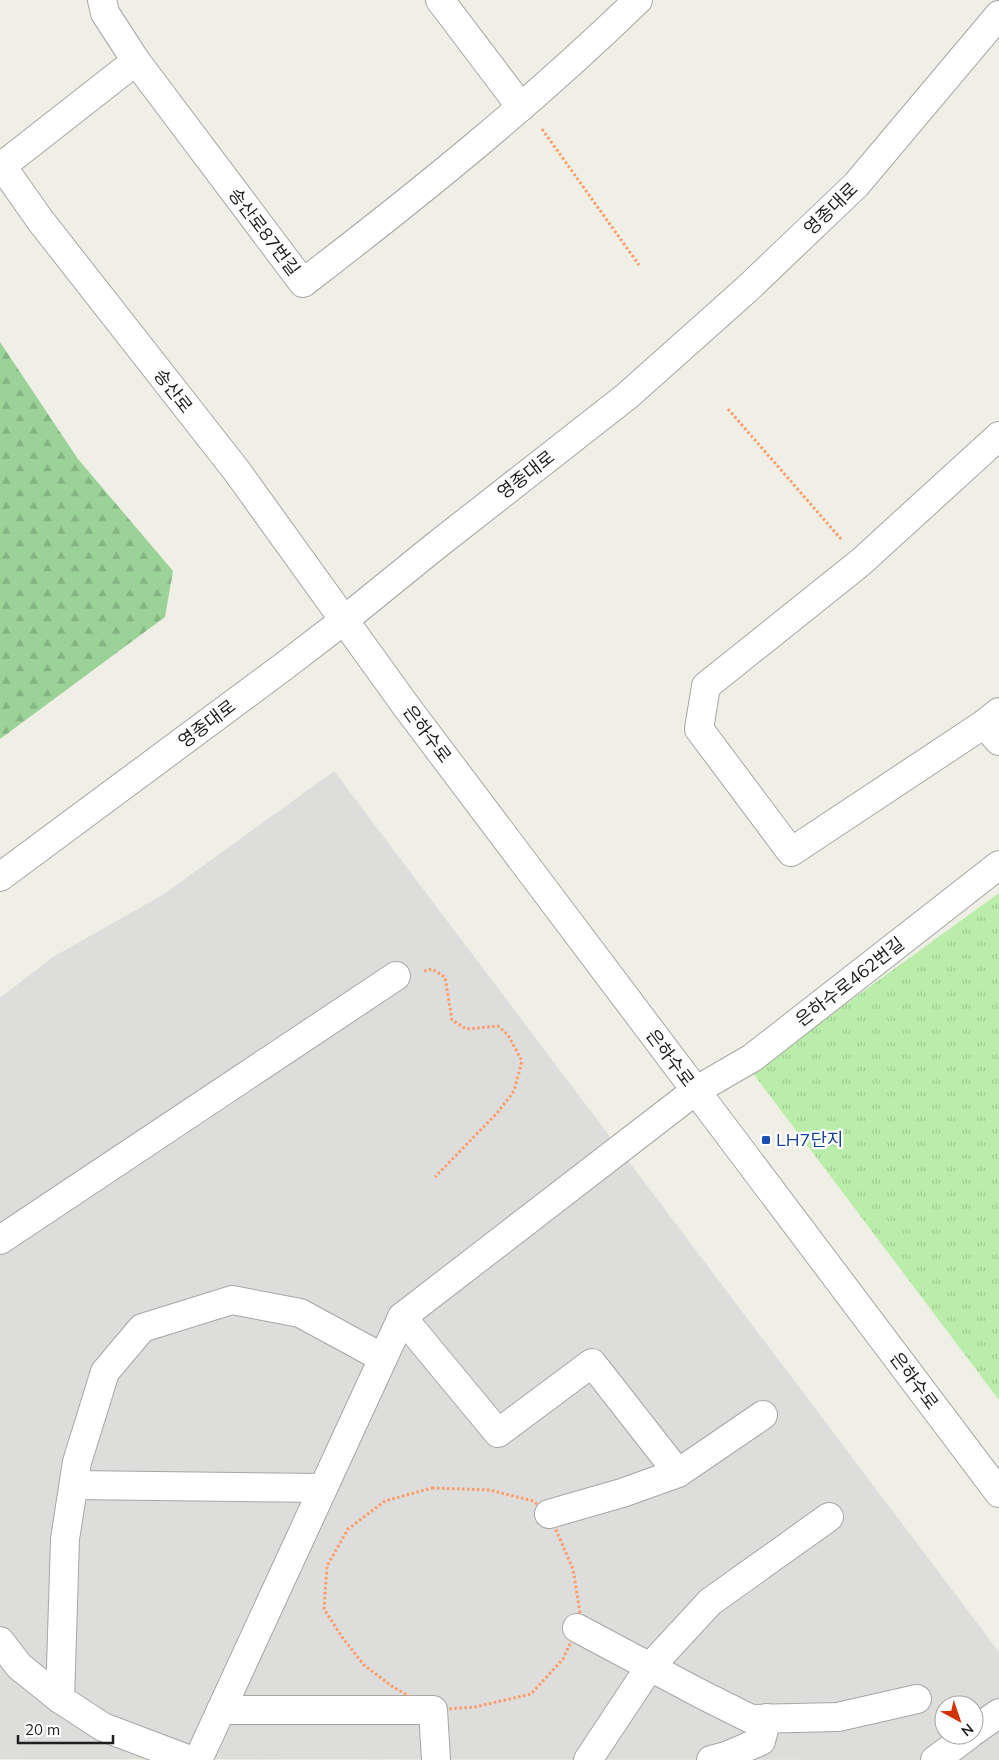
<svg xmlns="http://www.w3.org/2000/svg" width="999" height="1760" viewBox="0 0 999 1760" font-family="Mulish,'Noto Sans KR',sans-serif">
	<defs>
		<pattern id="grass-tufts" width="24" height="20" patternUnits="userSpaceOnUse" patternTransform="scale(1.25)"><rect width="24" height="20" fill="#baeda9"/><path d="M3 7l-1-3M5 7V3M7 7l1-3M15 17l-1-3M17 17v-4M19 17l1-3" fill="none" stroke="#9fcb91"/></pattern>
		<pattern id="forest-firs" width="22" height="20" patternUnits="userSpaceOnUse" patternTransform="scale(1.25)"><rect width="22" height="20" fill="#9bd298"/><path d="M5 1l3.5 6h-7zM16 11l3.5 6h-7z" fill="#85b483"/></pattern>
	</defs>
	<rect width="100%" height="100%" fill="#f0efe5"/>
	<!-- residential -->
	<path fill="#dddddc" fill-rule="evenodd" d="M334 771 999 1652V1760L0 1759V998L53 957 164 894ZM944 1705H974V1735H944Z"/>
	<!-- grass -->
	<path fill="url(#grass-tufts)" d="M999 893V1400L752 1072Z"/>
	<!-- forest -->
	<path fill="url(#forest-firs)" d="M0 342 78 459 173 571 165 617 0 739Z"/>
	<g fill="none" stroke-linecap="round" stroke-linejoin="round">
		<defs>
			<g id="minor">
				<path d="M102 0 105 13 136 61"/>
				<path d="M440 0 521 107"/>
				<path d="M0 163 40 220 236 470 406 706 999 1493"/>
				<path d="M2 166 136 61 303 283C419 194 533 102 638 0"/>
				<path d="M999 712 984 724 999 741"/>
				<path d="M984 724 791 852 699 729 706 686 861 562 999 436"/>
				<path d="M0 877 283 667 343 621 433 548 627 396 747 289 856 185 999 15"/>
				<path d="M0 1240 396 976"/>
				<path d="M402 1317 498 1433 592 1363 678 1473"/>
				<path d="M74 1485 323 1488"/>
				<path d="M549 1514 622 1493 678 1473 763 1415"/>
				<path d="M577 1628 699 1693 751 1719 838 1717 917 1699"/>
				<path d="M0 1641 19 1666 60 1699 103 1727 190 1760"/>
				<path d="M60 1699 65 1539 77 1462 105 1372 142 1328 232 1300 300 1313 383 1358"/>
				<path d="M221 1710H433L436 1760"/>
				<path d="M974 1731 999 1713"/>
				<path d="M198 1760 402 1317 695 1091 752 1058 999 865"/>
				<path d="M588 1760 649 1668 710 1602 829 1517"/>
				<path d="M711 1760 726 1756 761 1741 767 1718"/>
				<path d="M935 1760 969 1735"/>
			</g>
		</defs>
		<!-- minor casing -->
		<use href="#minor" stroke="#a6a6a6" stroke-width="30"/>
		<!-- path -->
		<g stroke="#ff9b68" stroke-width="3" stroke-dasharray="2.5 2.5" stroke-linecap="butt">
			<path d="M542 129 639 265"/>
			<path d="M728 409 841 539"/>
			<path d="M424 971 432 969 445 977 452 1020 466 1029 498 1026 508 1035 522 1061 514 1091 498 1112 435 1177"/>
			<path d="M432 1488 490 1490 533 1501 549 1514 573 1569 580 1613 577 1628 563 1659 531 1694 475 1707 433 1710 393 1687 364 1665 342 1637 324 1609 327 1566 348 1529 385 1501Z"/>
		</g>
		<!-- minor -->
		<use href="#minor" stroke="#fff" stroke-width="28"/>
	</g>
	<!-- markers -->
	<rect fill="#1a4fb4" stroke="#fff" stroke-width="2" x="761" y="1135" width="10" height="10" rx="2.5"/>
	<g text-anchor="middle" stroke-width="4.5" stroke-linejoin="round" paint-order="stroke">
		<!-- street labels -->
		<g font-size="18" fill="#1f1f1f" stroke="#fff">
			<text transform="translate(831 209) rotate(-44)" y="6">영종대로</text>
			<text transform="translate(264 232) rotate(53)" y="6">송산로87번길</text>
			<text transform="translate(173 391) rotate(52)" y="6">송산로</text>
			<text transform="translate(526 475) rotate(-38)" y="6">영종대로</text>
			<text transform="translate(207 724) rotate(-37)" y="6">영종대로</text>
			<text transform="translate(427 734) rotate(53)" y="6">은하수로</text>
			<text transform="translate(850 982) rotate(-38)" y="6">은하수로462번길</text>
			<text transform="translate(670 1058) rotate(53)" y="6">은하수로</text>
			<text transform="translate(914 1381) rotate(53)" y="6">은하수로</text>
		</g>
		<!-- transit labels -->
		<g font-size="18" fill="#164399" stroke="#fff" text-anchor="start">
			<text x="776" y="1146">LH7단지</text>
		</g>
	</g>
	<!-- north arrow -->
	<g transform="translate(959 1720) rotate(140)"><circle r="24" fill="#ffffff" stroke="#a5a5a5"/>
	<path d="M0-4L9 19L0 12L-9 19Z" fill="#cf3100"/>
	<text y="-8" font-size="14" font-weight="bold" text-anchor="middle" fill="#1f1f1f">N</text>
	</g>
	<!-- scale -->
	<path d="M18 1735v8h95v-8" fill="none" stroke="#1f1f1f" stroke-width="2.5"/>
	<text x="25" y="1735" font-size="15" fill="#1f1f1f" stroke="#ffffff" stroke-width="4" paint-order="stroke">20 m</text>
</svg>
